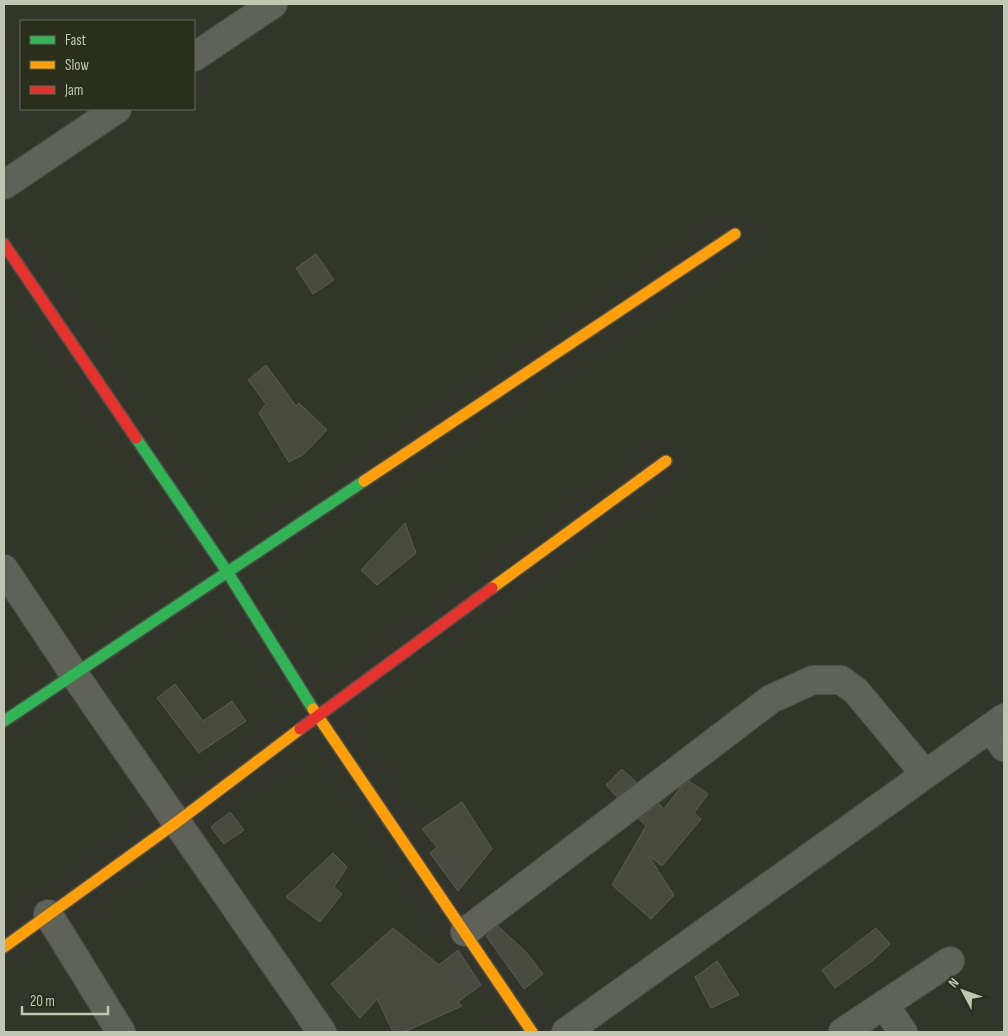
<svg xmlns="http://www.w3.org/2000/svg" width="1008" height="1036" viewBox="0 0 1008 1036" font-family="'Sofia Sans Condensed',sans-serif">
	<rect width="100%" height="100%" fill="#31352a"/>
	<!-- building -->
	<g fill="#484a40" stroke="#595c51">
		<path d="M316 254 334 280 313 294 296 268Z"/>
		<path d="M266 365 296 406 299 403 327 430 304 454 289 462 259 413 266 404 248 380Z"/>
		<path d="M405 523 416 553 377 585 361 570Z"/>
		<path d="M175 684 203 721 232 701 246 721 199 753 157 698Z"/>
		<path d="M622 769 636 782 617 797 606 785Z"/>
		<path d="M689 781 708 794 694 813 701 819 662 866 648 855 674 895 651 919 612 885 646 826 639 819 659 804 664 809 680 788Z"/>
		<path d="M462 802 492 849 458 891 430 853 437 847 422 829Z"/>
		<path d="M230 812 244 830 224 844 211 827Z"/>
		<path d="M333 853 347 867 334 887 342 894 320 922 286 897Z"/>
		<path d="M498 926 527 953 543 974 524 989 486 936Z"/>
		<path d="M393 928 439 965 458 950 481 985 458 1002 462 1006 404 1032H393L377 999 360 1018 331 984Z"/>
		<path d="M876 928 890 944 872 961 835 988 822 970Z"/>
		<path d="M717 961 739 995 711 1008 695 977Z"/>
	</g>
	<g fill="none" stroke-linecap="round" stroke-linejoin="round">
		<defs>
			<g id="street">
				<path d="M194 57 273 4"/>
				<path d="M4 185 117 109"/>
				<path d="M4 569 74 674 322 1032"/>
				<path d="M991 728 1004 747"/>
				<path d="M48 914 121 1032"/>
				<path d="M465 932 771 699 813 680H841L856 691 925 774"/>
				<path d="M884 1005 903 1032"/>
				<path d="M566 1032 1004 718"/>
				<path d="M843 1032 950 961"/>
			</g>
			<g id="fast">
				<path d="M136 438 228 573 313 709"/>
				<path d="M4 721 364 481"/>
			</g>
			<g id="slow">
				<path d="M364 481 735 234"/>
				<path d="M492 588 666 461"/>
				<path d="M313 709 532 1032"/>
				<path d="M4 947 177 822 300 729"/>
			</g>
			<g id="jam">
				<path d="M4 244 136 438"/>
				<path d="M300 729 492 588"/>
			</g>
		</defs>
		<!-- street casing -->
		<use href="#street" stroke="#4d4f48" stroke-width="30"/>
		<!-- fast casing -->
		<use href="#fast" stroke="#4d4f48" stroke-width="14"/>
		<!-- slow casing -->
		<use href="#slow" stroke="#4d4f48" stroke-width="14"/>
		<!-- jam casing -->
		<use href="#jam" stroke="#4d4f48" stroke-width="14"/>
		<!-- street -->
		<use href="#street" stroke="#5f6259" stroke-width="28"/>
		<!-- fast -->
		<use href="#fast" stroke="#30b455" stroke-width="11"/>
		<!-- slow -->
		<use href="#slow" stroke="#ff9f0a" stroke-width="11"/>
		<!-- jam -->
		<use href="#jam" stroke="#e5322d" stroke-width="11"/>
	</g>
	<!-- border -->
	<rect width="1008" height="1036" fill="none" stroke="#c0c5b4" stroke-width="10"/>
	<!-- legend -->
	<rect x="20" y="20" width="175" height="90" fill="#292e1d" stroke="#656a59"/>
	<rect x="30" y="36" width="25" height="8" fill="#30b455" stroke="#656a59"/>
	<text x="65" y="45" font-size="15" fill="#c0c5b4">Fast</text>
	<rect x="30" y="61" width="25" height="8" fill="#ff9f0a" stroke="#656a59"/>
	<text x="65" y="70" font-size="15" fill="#c0c5b4">Slow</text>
	<rect x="30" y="86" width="25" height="8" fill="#e5322d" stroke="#656a59"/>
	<text x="65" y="95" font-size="15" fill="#c0c5b4">Jam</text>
	<!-- north arrow -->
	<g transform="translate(963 991) rotate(311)" stroke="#292e1d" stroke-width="4" paint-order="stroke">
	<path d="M0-4L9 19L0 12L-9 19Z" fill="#c0c5b4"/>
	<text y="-8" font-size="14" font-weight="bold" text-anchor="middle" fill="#c0c5b4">N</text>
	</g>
	<!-- scale -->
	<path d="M22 1006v8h86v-8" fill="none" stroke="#c0c5b4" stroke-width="2.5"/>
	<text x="30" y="1006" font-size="15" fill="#c0c5b4" stroke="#292e1d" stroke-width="4" paint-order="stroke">20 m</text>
</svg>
